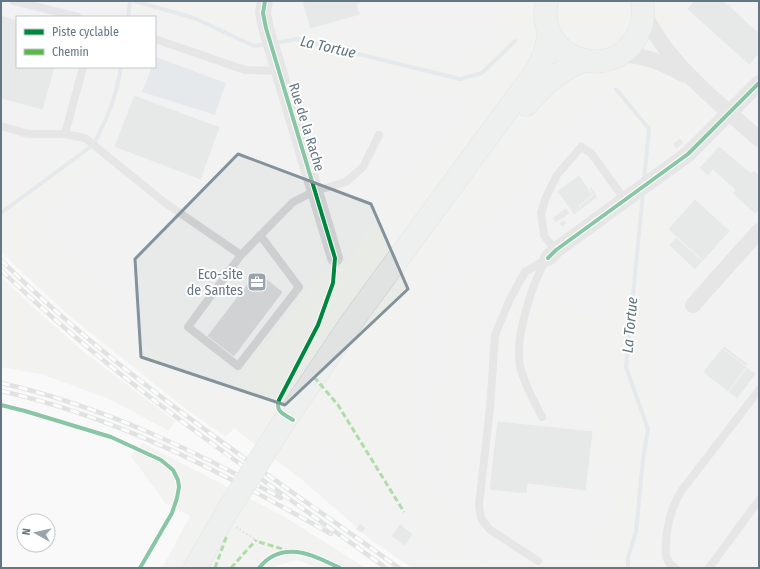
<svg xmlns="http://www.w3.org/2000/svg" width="760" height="569" viewBox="0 0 760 569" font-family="'Fira Sans Condensed',sans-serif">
	<rect width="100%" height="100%" fill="#f9f9f9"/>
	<!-- built -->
	<path fill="#e8e9e9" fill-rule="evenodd" d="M1 1H759V568H412L371 540 301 479 191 395 1 239ZM17 17H155V67H17Z"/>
	<!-- green -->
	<g fill="#e8ebe6">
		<path d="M97 1H250L264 53H249L227 45 192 28Z"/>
		<path d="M502 1H523L530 5 539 23V40L528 71 517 75 485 118 316 353 255 444 234 428 226 437 183 407 73 319 1 253V204L81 142 98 162 42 227 69 256 113 292 100 309 176 369 182 377 219 402 320 274 346 266 370 226 392 197 450 131 476 106 388 72 369 68 312 71 286 68 279 33 368 44 447 64 470 60 507 28Z"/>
		<path d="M556 1H633L634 14 625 38 603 52 577 48 559 30 555 8Z"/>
		<path d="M649 1H675L676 5 675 49 652 19Z"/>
		<path d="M639 62 653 67 665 78 702 102 707 111 704 124 700 132 688 142 680 136 671 144 674 149 638 175 642 134 598 93 588 95 514 190 474 246 462 235 432 273 419 300 412 362 417 467 427 492 457 518 459 545 486 568H434L424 529 404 495 369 504 326 433 301 478 273 458 313 397 371 314 431 232 498 152 554 86 570 73 625 63Z"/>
		<path d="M112 67H133L122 106 106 147 90 132 107 89Z"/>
		<path d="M663 194 659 316V392L656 444 644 568H585L595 521 613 525 620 466 596 462 602 407C590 405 568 404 557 399 551 397 546 392 542 388 518 358 533 317 543 285L557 289 552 303 610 320 622 263 623 219 626 211Z"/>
		<path d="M465 272 487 283 479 302 470 332 466 373 467 440 465 491C461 487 455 483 453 477 433 435 442 355 452 310 455 298 461 285 465 272Z"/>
		<path d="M1 276 36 310 84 352 175 421 169 431 109 399 44 375 1 367Z"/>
		<path d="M519 297H523V305L515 340V359L517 377 536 420 515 418C511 410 514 403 514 394 514 379 508 365 505 351 502 334 513 313 519 297Z"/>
		<path d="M143 443 285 517 366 568H317L298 560 269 568H162L190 516 166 504 130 455Z"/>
	</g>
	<!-- water -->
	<path fill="#ced6d9" d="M156 57 226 83 215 115 142 92 152 67H155Z"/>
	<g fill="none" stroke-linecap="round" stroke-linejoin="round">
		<!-- stream -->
		<g stroke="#ced6d9" stroke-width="4">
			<path d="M134 1 194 18 254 46 267 44"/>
			<path d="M128 17 130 1"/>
			<path d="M274 43 297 39 460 79 482 73 515 41"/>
			<path d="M616 89 649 129 644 180"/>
			<path d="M1 213 93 145C107 120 117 94 121 67"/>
			<path d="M628 568V558L636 532 643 459 648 429 626 367 643 193"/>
		</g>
	</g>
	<!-- building -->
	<g fill="#d0d2d3" stroke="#e8e8e8">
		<path d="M302 1H368L357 4 360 15 310 29Z"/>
		<path d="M694 1H724L759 33V54L749 65 687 9Z"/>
		<path d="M1 15 17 20V67H55L43 110 1 99Z"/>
		<path d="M134 95 220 127 201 180 114 147Z"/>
		<path d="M680 138 684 143 676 149 673 144Z"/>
		<path d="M719 146 751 173 754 170 759 175V210L755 214 732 193 735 190 713 170 708 176 699 168Z"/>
		<path d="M579 175 593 195 579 206 582 209 574 215 557 191Z"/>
		<path d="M591 187 598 197 582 209 579 206 593 195 589 188Z"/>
		<path d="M695 199 730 231 703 261 668 229Z"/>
		<path d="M566 208 570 213 556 223 552 218Z"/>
		<path d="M564 220 567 223 562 227 559 223Z"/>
		<path d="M676 237 703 261 695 270 669 245Z"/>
		<path d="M257 271 283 292 234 357 207 336Z"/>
		<path d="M724 346 748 364 746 367 722 348Z"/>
		<path d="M722 348 747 367 728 392 703 372Z"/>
		<path d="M747 367 756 374 737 399 728 392Z"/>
		<path d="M497 421 593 431 586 491 528 484 527 494 489 490Z"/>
		<path d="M360 523 366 528 362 533 356 529Z"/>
		<path d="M400 524 413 534 405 546 391 536Z"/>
	</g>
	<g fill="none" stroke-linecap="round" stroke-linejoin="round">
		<defs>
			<g id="secondary">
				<path d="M547 1C534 58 612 86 638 34 643 24 644 12 642 1"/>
				<path d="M526 105C543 86 560 69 585 60"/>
				<path d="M280 428 353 320 536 71 545 53 549 32"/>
				<path d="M195 568 228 510"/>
			</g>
		</defs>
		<!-- secondary casing -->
		<use href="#secondary" stroke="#d5d6d7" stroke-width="24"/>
		<!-- path -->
		<path stroke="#cbcccd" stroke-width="2.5" stroke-dasharray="2 2" stroke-linecap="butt" d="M236 527 259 542"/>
		<!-- lane -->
		<g stroke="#cecfd0" stroke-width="8">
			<path d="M14 1 78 17"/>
			<path d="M155 39 245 70 278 71"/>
			<path d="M1 126 28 134H65L83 67"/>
			<path d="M65 134 85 138 164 202 241 255"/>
			<path d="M260 235 299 287 238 366 188 327 241 255 293 202 315 191 346 182 363 167 379 135"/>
			<path d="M556 250 544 236 541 213 546 197 557 175 581 147 591 153 625 200"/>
			<path d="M542 417C534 401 524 384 520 366 514 340 532 283 546 260"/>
			<path d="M538 561 489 529 481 518 479 505 490 408 495 335 510 299 525 272 548 258"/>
			<path d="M675 568C665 561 665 553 666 543 667 523 671 507 682 490L759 390"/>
			<path d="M709 568 759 500"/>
		</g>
		<!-- street -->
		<g stroke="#cecfd0" stroke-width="16">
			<path d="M265 1 263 13 266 28 335 258"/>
			<path d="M643 11C666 63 718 102 759 139"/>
			<path d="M619 55C644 54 663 63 685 75"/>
			<path d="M548 258 556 250 688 154 759 83"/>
			<path d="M693 305 759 231"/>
		</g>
		<!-- secondary -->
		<use href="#secondary" stroke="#e1e2e2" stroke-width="22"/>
		<defs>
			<g id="rail">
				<path d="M1 260C121 378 263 470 399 568"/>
				<path d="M1 270C118 383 254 473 386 568"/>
				<path d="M1 383C102 406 191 449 281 498"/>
				<path d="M1 391C119 417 227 475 331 534"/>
			</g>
		</defs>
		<!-- rail casing -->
		<use href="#rail" stroke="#c3c5c6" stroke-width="4.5"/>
		<!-- rail -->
		<use href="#rail" stroke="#fff" stroke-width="3" stroke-dasharray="9" stroke-linecap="butt"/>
		<defs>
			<path id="secondary-bridge" d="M228 510 280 428"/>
		</defs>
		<!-- secondary-bridge casing -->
		<use href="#secondary-bridge" stroke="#d5d6d7" stroke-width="24" stroke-linecap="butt"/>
		<!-- secondary-bridge -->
		<use href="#secondary-bridge" stroke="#e1e2e2" stroke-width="22"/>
		<!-- quiet -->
		<g stroke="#58b947" stroke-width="3" stroke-dasharray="6 3" stroke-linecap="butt">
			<path d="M314 377 338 405 404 512"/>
			<path d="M259 542 286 550"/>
			<path d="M215 568 227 535"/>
			<path d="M231 568 256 540"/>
		</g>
		<defs>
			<g id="cycleway">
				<path d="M265 1 263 13 266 28 335 258 333 283 318 325 279 400C275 412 284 414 293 420"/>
				<path d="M548 258 556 250 688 154 759 83"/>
				<path d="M1 405 25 411 111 437 161 460 173 470 178 480 179 487 177 498 172 513 140 568"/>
				<path d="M259 568C282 539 313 555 340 568"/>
			</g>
		</defs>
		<!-- cycleway casing -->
		<use href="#cycleway" stroke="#fff" stroke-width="6"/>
		<!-- cycleway -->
		<use href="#cycleway" stroke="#00873e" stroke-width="4"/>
	</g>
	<!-- marked area -->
	<path d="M0 0H760V569H0ZM238 154 371 204 408 289 285 405 141 357 135 259Z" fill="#f9f9f9" fill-opacity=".55" fill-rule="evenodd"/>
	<path fill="none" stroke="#84929c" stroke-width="3" stroke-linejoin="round" d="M238 154 371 204 408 289 285 405 141 357 135 259Z"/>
	<!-- icons -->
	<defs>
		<symbol id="office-square" viewBox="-11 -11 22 22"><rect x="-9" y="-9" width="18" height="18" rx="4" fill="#99a4ac" stroke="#fff"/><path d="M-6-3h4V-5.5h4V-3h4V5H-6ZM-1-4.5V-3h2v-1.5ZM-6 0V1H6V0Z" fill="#fff"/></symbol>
	</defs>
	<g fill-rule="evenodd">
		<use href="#office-square" x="246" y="271" width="22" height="22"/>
	</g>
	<g text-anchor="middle" stroke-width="4" stroke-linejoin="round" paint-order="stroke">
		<!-- street labels -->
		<g font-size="14" fill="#657683" stroke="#fff">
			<text transform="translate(307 127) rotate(73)" y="5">Rue de la Rache</text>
		</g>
		<!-- poi labels -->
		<g font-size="14" fill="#657683" stroke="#fff" text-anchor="end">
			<text x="243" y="279">Eco-site<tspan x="243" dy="16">de Santes</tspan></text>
		</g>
		<!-- water labels -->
		<g font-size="15" font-style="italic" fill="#60757c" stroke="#fff">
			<text transform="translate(328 47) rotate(13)" y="5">La Tortue</text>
			<text transform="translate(630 325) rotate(-85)" y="5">La Tortue</text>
		</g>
	</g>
	<!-- border -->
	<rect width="760" height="569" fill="none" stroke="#657683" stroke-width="4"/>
	<!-- legend -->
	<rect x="16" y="16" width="140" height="52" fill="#ffffff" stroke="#c1c8cd"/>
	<rect x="24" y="29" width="20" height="6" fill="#00873e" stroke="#c1c8cd"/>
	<text x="52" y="36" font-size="12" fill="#657683">Piste cyclable</text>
	<rect x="24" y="49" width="20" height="6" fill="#58b947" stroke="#c1c8cd"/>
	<text x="52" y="56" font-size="12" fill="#657683">Chemin</text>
	<!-- north arrow -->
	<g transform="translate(36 533) rotate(278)"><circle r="19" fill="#ffffff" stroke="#c1c8cd"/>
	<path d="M0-3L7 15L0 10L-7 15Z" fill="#99a4ac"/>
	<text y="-6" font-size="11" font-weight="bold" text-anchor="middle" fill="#657683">N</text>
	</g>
</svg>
